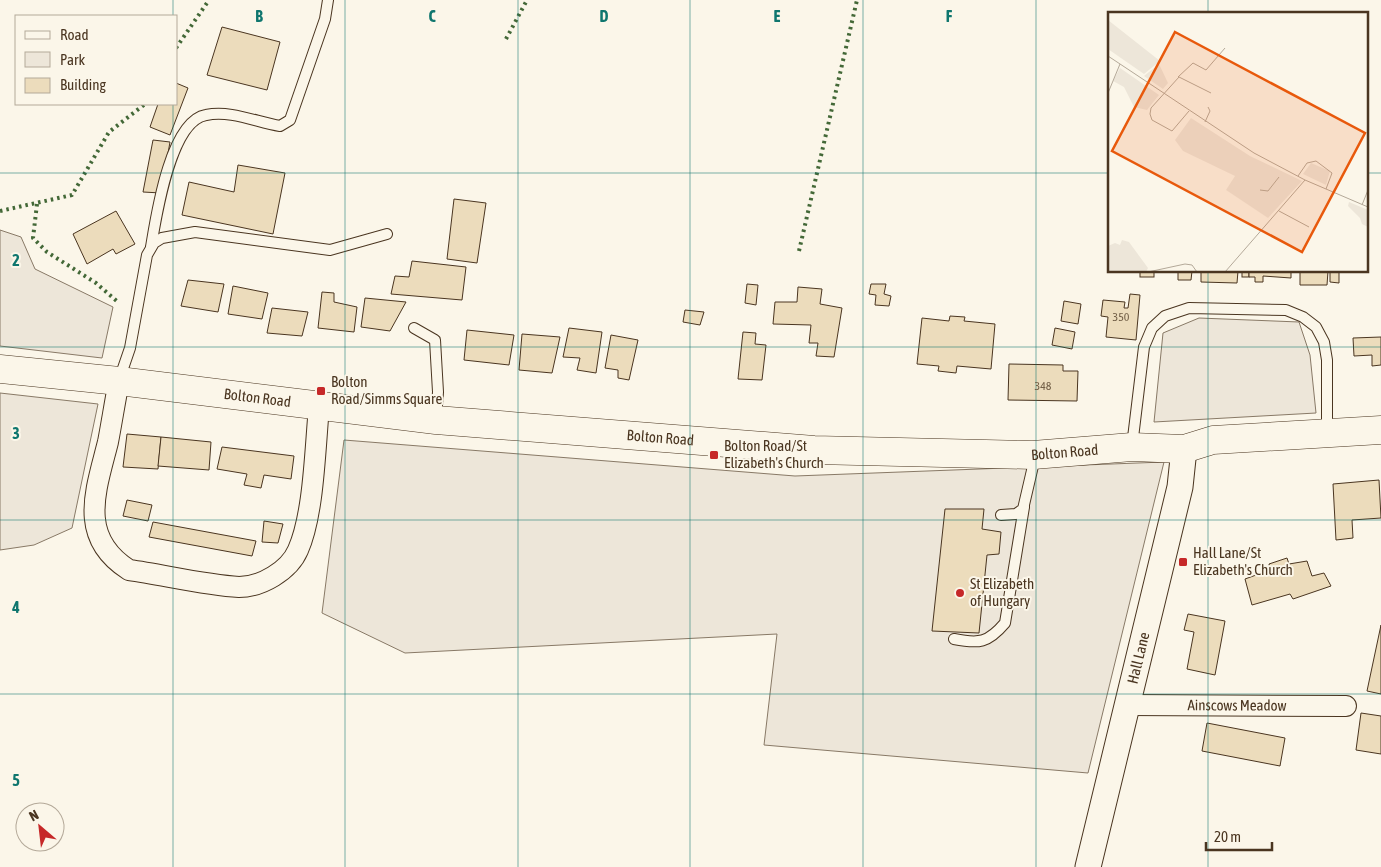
<svg xmlns="http://www.w3.org/2000/svg" width="1381" height="867" viewBox="0 0 1381 867" font-family="'Asap Condensed',sans-serif">
	<rect width="100%" height="100%" fill="#fbf6e9"/>
	<!-- green -->
	<g fill="#ede6d9" stroke="#887966">
		<path d="M0 230 21 237 35 269 113 307 102 358 0 346Z"/>
		<path d="M1199 318 1299 322 1310 355 1316 413 1154 422 1163 333Z"/>
		<path d="M0 393 98 404 72 528 34 545 0 550Z"/>
		<path d="M344 440 795 476 1164 462 1088 773 764 745 777 634 405 653 322 613Z"/>
	</g>
	<!-- building -->
	<g fill="#ecdcbc" stroke="#4a3520">
		<path d="M222 27 280 42 267 90 207 75Z"/>
		<path d="M176 83 188 88 170 135 150 127 158 104H176Z"/>
		<path d="M153 140 170 142 161 193 143 192Z"/>
		<path d="M238 165 285 173 273 234 182 215 189 182 234 192Z"/>
		<path d="M454 199 486 203 477 263 447 259Z"/>
		<path d="M116 211 135 244 116 254 113 249 87 264 73 234Z"/>
		<path d="M412 261 466 267 462 300 391 294 395 276 409 277Z"/>
		<rect x="1140" y="271" width="14" height="6"/>
		<path d="M1165 271H1192L1191 280H1178V272Z"/>
		<path d="M1201 271H1238L1237 283 1201 282Z"/>
		<rect x="1242" y="271" width="7" height="6"/>
		<path d="M1249 271H1291V278L1263 276V282H1255V277H1249Z"/>
		<path d="M1300 271H1328L1327 285H1300Z"/>
		<path d="M1330 271H1339V283L1330 282Z"/>
		<path d="M188 280 224 284 218 312 181 306Z"/>
		<path d="M747 284 758 285 756 305 745 303Z"/>
		<path d="M871 284H886L884 294 891 296 889 306 875 305 876 295 869 294Z"/>
		<path d="M233 286 268 293 262 319 228 314Z"/>
		<path d="M798 287 822 289 820 304 842 308 834 357 816 356 818 343H809L811 325 773 324 775 302H797Z"/>
		<path d="M322 292 334 293V302L357 307 354 332 318 328Z"/>
		<path d="M1130 294 1140 295 1136 340 1106 337 1108 317 1101 316 1103 300 1125 302 1124 308H1128Z"/>
		<path d="M365 298 406 302 390 331 361 327Z"/>
		<path d="M1064 301 1081 304 1078 324 1061 321Z"/>
		<path d="M272 308 308 312 302 336 267 333Z"/>
		<path d="M685 310 704 312 700 325 683 322Z"/>
		<path d="M950 316 965 317 964 321 995 324 991 369 957 366 956 373 938 371 939 366 917 364 922 318 949 321Z"/>
		<path d="M569 328 602 332 596 373 577 370 580 358 563 357Z"/>
		<path d="M1055 328 1075 332 1072 349 1052 345Z"/>
		<path d="M467 330 514 335 509 365 464 360Z"/>
		<path d="M743 332 756 333 755 344 766 345 762 380 738 379Z"/>
		<path d="M522 334 560 337 552 373 519 370Z"/>
		<path d="M611 335 638 340 629 380 618 378V370L605 368Z"/>
		<path d="M1381 337V365L1372 366V355L1354 356 1353 338Z"/>
		<path d="M1009 364 1063 365V371H1078L1077 401 1008 400Z"/>
		<path d="M127 434 161 437 158 469 123 467Z"/>
		<path d="M161 437 211 442 209 470 158 466Z"/>
		<path d="M222 447 294 456 291 479 264 475 261 488 244 485 247 474 217 469Z"/>
		<path d="M1379 480 1381 518 1352 520 1353 538 1336 540 1333 484Z"/>
		<path d="M127 500 152 505 148 521 123 516Z"/>
		<path d="M945 509H984L982 529 1001 532 999 554 987 555 979 633 932 631Z"/>
		<path d="M264 521 283 524 278 543 262 542Z"/>
		<path d="M153 522 256 541 252 556 149 537Z"/>
		<path d="M1287 558 1289 564 1307 561 1312 576 1324 573 1331 586 1293 599 1290 594 1252 605 1245 579 1270 570 1269 564Z"/>
		<path d="M1188 614 1225 621 1215 675 1187 669 1194 632 1184 630Z"/>
		<path d="M1381 625V694L1367 691Z"/>
		<path d="M1361 713 1381 716V754L1356 750Z"/>
		<path d="M1207 723 1285 738 1280 766 1202 751Z"/>
	</g>
	<g fill="none" stroke-linecap="round" stroke-linejoin="round">
		<defs>
			<g id="service">
				<path d="M151 247C156 217 170 121 206 115 231 110 256 122 280 126L290 120 325 19 328 0"/>
				<path d="M414 328 435 340 438 392 436 419"/>
				<path d="M119 380 130 348 147 255 154 243 162 238 195 232 330 250 387 234"/>
				<path d="M1132 446 1144 347 1152 328 1165 316 1189 308 1286 310 1303 317 1316 327 1324 342 1327 360V433"/>
				<path d="M1001 515 1016 514 1023 509 1033 466V455"/>
				<path d="M954 639C979 644 988 643 1005 623L1024 507"/>
			</g>
			<g id="minor">
				<path d="M119 381C115 401 112 421 108 442 96 490 77 537 129 570 164 575 205 585 239 587 261 587 289 571 298 550 314 514 315 448 319 407"/>
				<path id="s1" d="M1127 705 1346 706"/>
			</g>
			<g id="tertiary">
				<path id="s2" d="M1088 867 1180 487 1184 449"/>
			</g>
			<g id="secondary">
				<path id="s3" d="M0 369 119 381 436 420 814 450 1033 455 1132 447 1184 449 1213 440 1381 430"/>
			</g>
		</defs>
		<!-- service casing -->
		<use href="#service" stroke="#4a3520" stroke-width="12"/>
		<!-- minor casing -->
		<use href="#minor" stroke="#4a3520" stroke-width="22"/>
		<!-- tertiary casing -->
		<use href="#tertiary" stroke="#4a3520" stroke-width="27"/>
		<!-- secondary casing -->
		<use href="#secondary" stroke="#4a3520" stroke-width="29"/>
		<!-- service -->
		<use href="#service" stroke="#fbf6e9" stroke-width="10"/>
		<!-- minor -->
		<use href="#minor" stroke="#fbf6e9" stroke-width="20"/>
		<!-- tertiary -->
		<use href="#tertiary" stroke="#fbf6e9" stroke-width="25"/>
		<!-- secondary -->
		<use href="#secondary" stroke="#fbf6e9" stroke-width="28"/>
		<!-- hedge -->
		<g stroke="#436837" stroke-width="4" stroke-dasharray="2.5 4" stroke-linecap="butt">
			<path d="M506 39 527 0"/>
			<path d="M176 48 209 0"/>
			<path d="M37 204 33 238 47 252 96 283 119 303"/>
			<path d="M0 211 72 195 109 132 145 104"/>
			<path d="M799 251 857 0"/>
		</g>
	</g>
	<!-- grid -->
	<path fill="none" stroke="#0f766e" stroke-width="1" stroke-opacity="0.55" d="M173 0V16M345 0V867M518 0V867M690 0V867M863 0V867M1036 0V867M1208 0V14M173 104V867M0 173H1110M1367 173H1381M1208 271V867M0 347H1381M0 520H1381M0 694H1381"/>
	<!-- markers -->
	<g fill="#c62828" stroke="#fbf6e9" stroke-width="2">
		<rect x="316" y="386" width="10" height="10" rx="2.5"/>
		<rect x="709" y="450" width="10" height="10" rx="2.5"/>
		<rect x="1178" y="557" width="10" height="10" rx="2.5"/>
		<circle cx="960" cy="593" r="5"/>
	</g>
	<g text-anchor="middle" stroke-width="4" stroke-linejoin="round" paint-order="stroke">
		<!-- number labels -->
		<g font-size="12" fill="#725f47">
			<text x="1121" y="321">350</text>
			<text x="1043" y="390">348</text>
		</g>
		<!-- poi labels -->
		<g font-size="15" fill="#4a3520" stroke="#fbf6e9" text-anchor="start">
			<text x="331" y="387">Bolton<tspan x="331" dy="17">Road/Simms Square</tspan></text>
			<text x="724" y="451">Bolton Road/St<tspan x="724" dy="17">Elizabeth's Church</tspan></text>
			<text x="1193" y="558">Hall Lane/St<tspan x="1193" dy="17">Elizabeth's Church</tspan></text>
			<text x="970" y="589">St Elizabeth<tspan x="970" dy="17">of Hungary</tspan></text>
		</g>
		<!-- street labels -->
		<g font-size="15" fill="#4a3520" stroke="#fbf6e9">
			<text dy="5" stroke="none"><textPath href="#s3" startOffset="259">Bolton Road</textPath></text>
			<text dy="5" stroke="none"><textPath href="#s3" startOffset="664">Bolton Road</textPath></text>
			<text dy="5" stroke="none"><textPath href="#s3" startOffset="1069">Bolton Road</textPath></text>
			<text dy="5" stroke="none"><textPath href="#s2" startOffset="215">Hall Lane</textPath></text>
			<text dy="5" stroke="none"><textPath href="#s1" startOffset="110">Ainscows Meadow</textPath></text>
		</g>
	</g>
	<!-- overview -->
	<g transform="translate(1108 12)">
		<rect width="260" height="260" fill="#fbf6e9"/>
		<path d="M0 8 52 49 36 62 0 37ZM51 52 60 71 55 77 36 64ZM12 56 51 83 39 98 26 95 16 75 5 69ZM83 106 142 144 194 169 160 206 118 178 127 164 75 139 67 128ZM203 151 222 159 218 173 195 162ZM241 190 260 198V215L254 212 252 206 240 194ZM14 228 21 230 40 256 38 260H0V234L7 231 12 233Z" fill="#ede6d9"/>
		<path fill="none" stroke="#b4a999" stroke-width="1" d="M0 44 146 141 197 168 260 195M70 65 85 51 98 58 117 36M0 81 12 52M81 99 64 119 44 108 42 102 43 96 71 65 103 81M97 110 102 99 100 95M190 164 199 151 208 149 224 161 218 177M152 178 160 179 171 165M254 193 260 178M171 199 201 215M40 260 77 252 84 253 89 260M117 260 197 168"/>
		<path fill="#e8590c" fill-opacity="0.15" stroke="#e8590c" stroke-width="2.5" d="M67 20 257 121 194 240 4 139Z"/>
		<rect width="260" height="260" fill="none" stroke="#4a3520" stroke-width="2.5"/>
	</g>
	<g font-size="16" text-anchor="middle" font-weight="bold" fill="#0f766e" stroke="#fbf6e9" stroke-width="4" stroke-linejoin="round" paint-order="stroke">
		<text x="259" y="22">B</text>
		<text x="432" y="22">C</text>
		<text x="604" y="22">D</text>
		<text x="777" y="22">E</text>
		<text x="949" y="22">F</text>
		<text x="16" y="266">2</text>
		<text x="16" y="439">3</text>
		<text x="16" y="613">4</text>
		<text x="16" y="786">5</text>
	</g>
	<!-- legend -->
	<rect x="15" y="15" width="162" height="90" fill="#fbf6e9" stroke="#b4a999"/>
	<rect x="25" y="31" width="25" height="8" fill="#fbf6e9" stroke="#b4a999"/>
	<text x="60" y="40" font-size="15" fill="#4a3520">Road</text>
	<rect x="25" y="52" width="25" height="15" fill="#ede6d9" stroke="#b4a999"/>
	<text x="60" y="65" font-size="15" fill="#4a3520">Park</text>
	<rect x="25" y="78" width="25" height="15" fill="#ecdcbc" stroke="#b4a999"/>
	<text x="60" y="90" font-size="15" fill="#4a3520">Building</text>
	<!-- north arrow -->
	<g transform="translate(40 827) rotate(332)"><circle r="24" fill="#fbf6e9" stroke="#b4a999"/>
	<path d="M0-4L9 19L0 12L-9 19Z" fill="#c62828"/>
	<text y="-8" font-size="14" font-weight="bold" text-anchor="middle" fill="#4a3520">N</text>
	</g>
	<!-- scale -->
	<path d="M1206 842v8h66v-8" fill="none" stroke="#4a3520" stroke-width="2.5"/>
	<text x="1214" y="842" font-size="15" fill="#4a3520" stroke="#fbf6e9" stroke-width="4" paint-order="stroke">20 m</text>
</svg>
